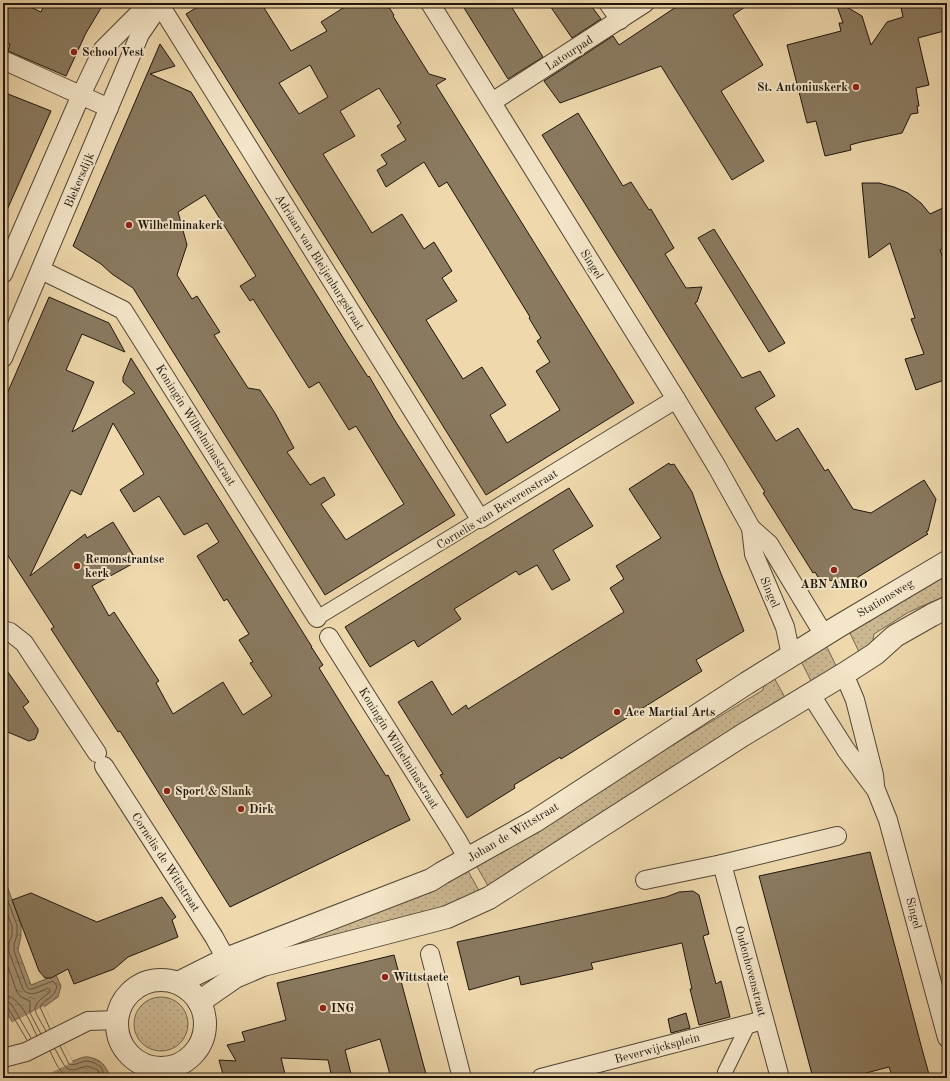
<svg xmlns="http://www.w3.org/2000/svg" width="950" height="1081" viewBox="0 0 950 1081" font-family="'Old Standard TT',serif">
	<defs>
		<pattern id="grass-dots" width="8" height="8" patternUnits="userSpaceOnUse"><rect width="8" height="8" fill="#cbb791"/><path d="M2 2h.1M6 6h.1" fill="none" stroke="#ae9c7c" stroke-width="1.8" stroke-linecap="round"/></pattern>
		<pattern id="water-ripples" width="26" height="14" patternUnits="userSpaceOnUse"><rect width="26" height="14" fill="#a79676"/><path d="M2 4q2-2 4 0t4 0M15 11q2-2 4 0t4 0" fill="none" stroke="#87795f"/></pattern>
	</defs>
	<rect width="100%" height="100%" fill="#eed8ac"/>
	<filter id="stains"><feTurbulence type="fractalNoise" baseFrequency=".005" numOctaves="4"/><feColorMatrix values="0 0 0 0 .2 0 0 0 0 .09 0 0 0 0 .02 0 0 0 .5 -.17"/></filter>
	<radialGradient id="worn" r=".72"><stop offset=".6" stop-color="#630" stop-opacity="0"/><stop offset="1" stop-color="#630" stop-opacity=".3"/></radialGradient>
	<!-- grass -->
	<g fill="url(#grass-dots)" stroke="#74664f">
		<path d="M947 566V595L909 612 874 634 871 651 861 656 847 627Z"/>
		<path d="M824 641 839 672 814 687 801 661Z"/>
		<path d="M772 674 788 703 491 891 476 865 763 690 765 678Z"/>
		<path d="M468 871 482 896 287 951 282 946Z"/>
		<circle cx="161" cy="1024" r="27"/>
	</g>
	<!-- water -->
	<path fill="url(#water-ripples)" stroke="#70624c" d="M3 875 21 924V936L18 950 31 985 56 975 61 986 58 997 44 1007 72 1061C77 1060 83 1056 88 1057 101 1059 107 1066 110 1078H42L13 1023 3 1007Z"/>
	<!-- pier -->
	<path fill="#eed8ac" d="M44 1006 73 1062 40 1078 11 1023Z"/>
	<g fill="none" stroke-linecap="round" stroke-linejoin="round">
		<!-- shore -->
		<g stroke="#625642" stroke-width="1">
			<path d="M3 888 17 925V935L14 944V951L27 987 29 989H32L53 981 57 986C54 1000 45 997 40 1007L50 1029"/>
			<path d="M3 904 12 926V935L9 943V952L23 989C30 998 39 992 48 988L50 990V992C27 1008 35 1010 46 1031"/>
			<path d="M3 953 17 992 21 997 30 1001V1013L41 1034"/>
			<path d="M3 995C20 995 30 1022 37 1036"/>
			<path d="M3 1001 8 1002 12 1005 31 1038"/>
			<path d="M3 1006 8 1008 27 1040"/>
			<path d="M60 1046 69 1064C75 1066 80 1062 86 1061 91 1061 97 1064 101 1067L106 1078"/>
			<path d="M55 1049 64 1065 68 1069 74 1070 87 1066 98 1070 101 1078"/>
			<path d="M50 1051C56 1063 61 1080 78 1075 84 1073 87 1072 93 1075L95 1078"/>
		</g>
	</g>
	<!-- building -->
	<g fill="#8a7a60" stroke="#1e150d" fill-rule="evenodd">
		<path d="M3 3H22L41 12 45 3H104L86 33 66 76 8 51 10 44 3 42Z"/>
		<path d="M204 3H261L291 51 327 31 321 22 351 3H386L394 15 393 16 429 74 446 79 436 85 634 403 486 495 186 14ZM310 65 328 97 299 114 279 83ZM379 88 401 123 397 126 406 140 381 155 387 164 377 170 386 187 424 162 439 187 447 182 530 317 529 318 541 338 537 341 550 362 536 371 560 410 507 443 490 415 506 405 482 367 463 379 426 320 457 301 442 278 452 271 434 242 424 249 402 214 372 233 323 154 355 136 340 111Z"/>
		<path d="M461 3H509L543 57 508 79Z"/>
		<path d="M548 3H589L601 19 572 38Z"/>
		<path d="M682 3H751L733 15 763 65 721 91 764 161 732 180 661 66 560 103 544 81 613 36 619 45Z"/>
		<path d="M836 3H840L862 16 871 45 887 22 903 17 900 3H947V26L943 28 944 31 918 38 929 85 916 88 919 106H917L918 113 911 114 902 133 861 142 850 145 851 150 825 156 816 121 807 123 787 45 841 31 839 23H843Z"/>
		<path d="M160 44 175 66 150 74 191 92 347 344 368 377 369 376 394 419 455 515 325 595 133 288 112 274 101 264 73 246ZM205 195 256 276 240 286 250 301 253 299 309 388 319 382 349 430 356 426 404 504 346 540 321 504 335 495 324 477 310 485 287 452 294 448 275 413 260 390 248 388 214 335 220 332 197 296 192 299 177 275 187 245 178 212Z"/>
		<path d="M3 92 51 111 3 219Z"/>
		<path d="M578 113 623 186 631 182 649 210 651 209 674 248 665 254 686 288 702 287 697 302 695 303 742 378 760 371 775 396 755 408 776 441 798 428 825 471 828 469 853 509 871 513 924 480 936 499 928 531 926 532 928 534 850 582V580L844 584 818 577 815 572 813 573 763 493 765 492 542 135Z"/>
		<path d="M862 183H879L894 187 908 193 921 203 930 214 947 206V247L940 250 947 269V379L916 390 905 359 924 354 911 319 915 318 890 243 869 258Z"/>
		<path d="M714 229 785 343 769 352 698 238Z"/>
		<path d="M49 297 109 323 125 352 82 334 66 370 94 382 72 432 135 393 123 382V377L131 358 302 631 312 647 311 648H312L323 665 319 668 386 776 388 775 410 820 230 907 120 731 118 732 51 629 54 627 3 548V403ZM113 423 144 474 120 490 134 512 159 496 184 535 207 523 219 542 197 556 224 601 227 599 249 634 239 640 253 662 250 663 272 696 243 715 223 682 173 714 156 683 159 681 114 612 109 616 92 586 134 563 130 558 134 556 113 522 87 538 85 534 30 576 71 490 81 495Z"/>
		<path d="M669 463 670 465 674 464 692 492 720 571 744 631 696 660 702 671 561 759 560 757 514 785 515 788 467 818 440 775 443 774 398 702 432 681 452 715 466 705 468 709 624 612 610 588 624 579 616 566 661 538 629 489Z"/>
		<path d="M569 488 593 526 553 550 570 580 552 590 537 565 519 575 516 571 454 609 461 619 418 647 414 640 370 667 345 627Z"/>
		<path d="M3 665 29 702 23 707 38 729V732L35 739 29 741 3 730Z"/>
		<path d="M870 852 922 1049 930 1078H893L889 1067 847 1078H813L759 876Z"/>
		<path d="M693 891 699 895 709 934 703 936 716 984 721 981 730 1017 699 1025 690 989H692L682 943 591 963 593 969 521 985 519 976 469 990 457 942 666 897 679 892Z"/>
		<path d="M31 893 97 922 162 897 176 917 172 920 178 937 128 957 114 969 74 984 68 969 51 978H45L39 971 12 900Z"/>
		<path d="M394 955 427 1078H391L380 1039 345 1050 352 1078H332L328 1060 281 1058 286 1078H224L219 1060 236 1061 227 1045 245 1041 242 1032 286 1020 277 983Z"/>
		<path d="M686 1013 690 1028 671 1033 668 1019Z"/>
	</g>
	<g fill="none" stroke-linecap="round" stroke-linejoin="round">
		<defs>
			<g id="pedestrian">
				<path d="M317 618 480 519"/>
				<path d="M725 1072 749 1023"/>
			</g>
			<g id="minor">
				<path d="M430 3 676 399 717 467 751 528 769 544 824 635"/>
				<path d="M608 3 620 20"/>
				<path d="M160 5 480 519 676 399"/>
				<path d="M3 60 109 108"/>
				<path d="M492 102 645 3"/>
				<path d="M41 270 123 310 317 618"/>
				<path d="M3 274 81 95 103 49 139 13 160 5"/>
				<path d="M3 358 140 34 160 5"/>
				<path d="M751 528 754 554 785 627 791 655"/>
				<path d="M3 630 10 632 24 643 97 753"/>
				<path d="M329 637 456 838 468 859"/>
				<path d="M844 674 855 700 874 775 875 785"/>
				<path d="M811 695 846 750 876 790 888 820 947 1038"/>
				<path d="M104 766 214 937 226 959"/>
				<path d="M722 864 780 1078"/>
				<path d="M645 880 722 864 837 836"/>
				<path d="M430 954 462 1078"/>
				<path d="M3 1058 26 1052 88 1021 118 1020"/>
				<path d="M541 1078 764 1020"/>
			</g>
			<g id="tertiary">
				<circle cx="161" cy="1024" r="44"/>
				<path d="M178 983 226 959 431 880 442 873 535 821 747 683 839 626 947 562"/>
				<path d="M199 1002 235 977 263 965 447 917 489 898 743 735 844 674 875 654 895 636 932 615 947 608"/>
			</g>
		</defs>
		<!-- pedestrian casing -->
		<use href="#pedestrian" stroke="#524635" stroke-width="16"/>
		<!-- minor casing -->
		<use href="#minor" stroke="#524635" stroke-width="20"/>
		<!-- tertiary casing -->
		<use href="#tertiary" stroke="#524635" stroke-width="24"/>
		<!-- pedestrian -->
		<use href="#pedestrian" stroke="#f4e6c9" stroke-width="14"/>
		<!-- minor -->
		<use href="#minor" stroke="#f4e6c9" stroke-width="18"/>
		<!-- tertiary -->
		<use href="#tertiary" stroke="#f4e6c9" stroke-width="22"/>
	</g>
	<!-- markers -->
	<g fill="#8f2418" stroke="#f4e6c9" stroke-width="1.5">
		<circle cx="74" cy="52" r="4"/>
		<circle cx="856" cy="87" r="4"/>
		<circle cx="129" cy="225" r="4"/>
		<circle cx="77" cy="566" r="4"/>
		<circle cx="834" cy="570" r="4"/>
		<circle cx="617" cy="712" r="4"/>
		<circle cx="167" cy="791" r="4"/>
		<circle cx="241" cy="809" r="4"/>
		<circle cx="385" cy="977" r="4"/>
		<circle cx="323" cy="1008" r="4"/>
	</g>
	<g text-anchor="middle" stroke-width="4" stroke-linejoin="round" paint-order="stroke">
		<!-- poi labels -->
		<g font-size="12" font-weight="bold" fill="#1e150d" stroke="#f4e6c9" text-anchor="start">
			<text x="82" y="56">School Vest</text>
			<text x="848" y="91" text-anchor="end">St. Antoniuskerk</text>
			<text x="137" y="229">Wilhelminakerk</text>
			<text x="85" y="563">Remonstrantse<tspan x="85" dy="14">kerk</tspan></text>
			<text x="834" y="588" text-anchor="middle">ABN AMRO</text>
			<text x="625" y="716">Ace Martial Arts</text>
			<text x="175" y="795">Sport &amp; Slank</text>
			<text x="249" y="813">Dirk</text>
			<text x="393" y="981">Wittstaete</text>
			<text x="331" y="1012">ING</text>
		</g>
		<!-- street labels -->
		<g font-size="12" fill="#1e150d" stroke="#f4e6c9">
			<text transform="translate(569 53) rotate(-33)" y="4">Latourpad</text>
			<text transform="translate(79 180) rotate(-67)" y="4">Blekersdijk</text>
			<text transform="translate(320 262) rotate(58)" y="4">Adriaan van Bleijenburgstraat</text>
			<text transform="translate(592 264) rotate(58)" y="4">Singel</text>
			<text transform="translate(196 425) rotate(58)" y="4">Koningin Wilhelminastraat</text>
			<text transform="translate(497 509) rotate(-32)" y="4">Cornelis van Beverenstraat</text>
			<text transform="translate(770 592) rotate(67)" y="4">Singel</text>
			<text transform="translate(885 598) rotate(-31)" y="4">Stationsweg</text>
			<text transform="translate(399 748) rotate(58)" y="4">Koningin Wilhelminastraat</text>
			<text transform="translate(513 832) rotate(-31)" y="4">Johan de Wittstraat</text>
			<text transform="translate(166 862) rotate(57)" y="4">Cornelis de Wittstraat</text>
			<text transform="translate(914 913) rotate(75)" y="4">Singel</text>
			<text transform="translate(751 971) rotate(75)" y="4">Oudenhovenstraat</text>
			<text transform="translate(657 1048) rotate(-15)" y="4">Beverwijcksplein</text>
		</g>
	</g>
	<!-- margin -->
	<rect width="950" height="1081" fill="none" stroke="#eed8ac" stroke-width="16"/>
	<rect x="4" y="4" width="942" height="1073" fill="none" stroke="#1e150d" stroke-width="2"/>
	<rect x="8" y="8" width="934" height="1065" fill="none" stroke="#1e150d"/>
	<rect width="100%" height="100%" filter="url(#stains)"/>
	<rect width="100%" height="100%" fill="url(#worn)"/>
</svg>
